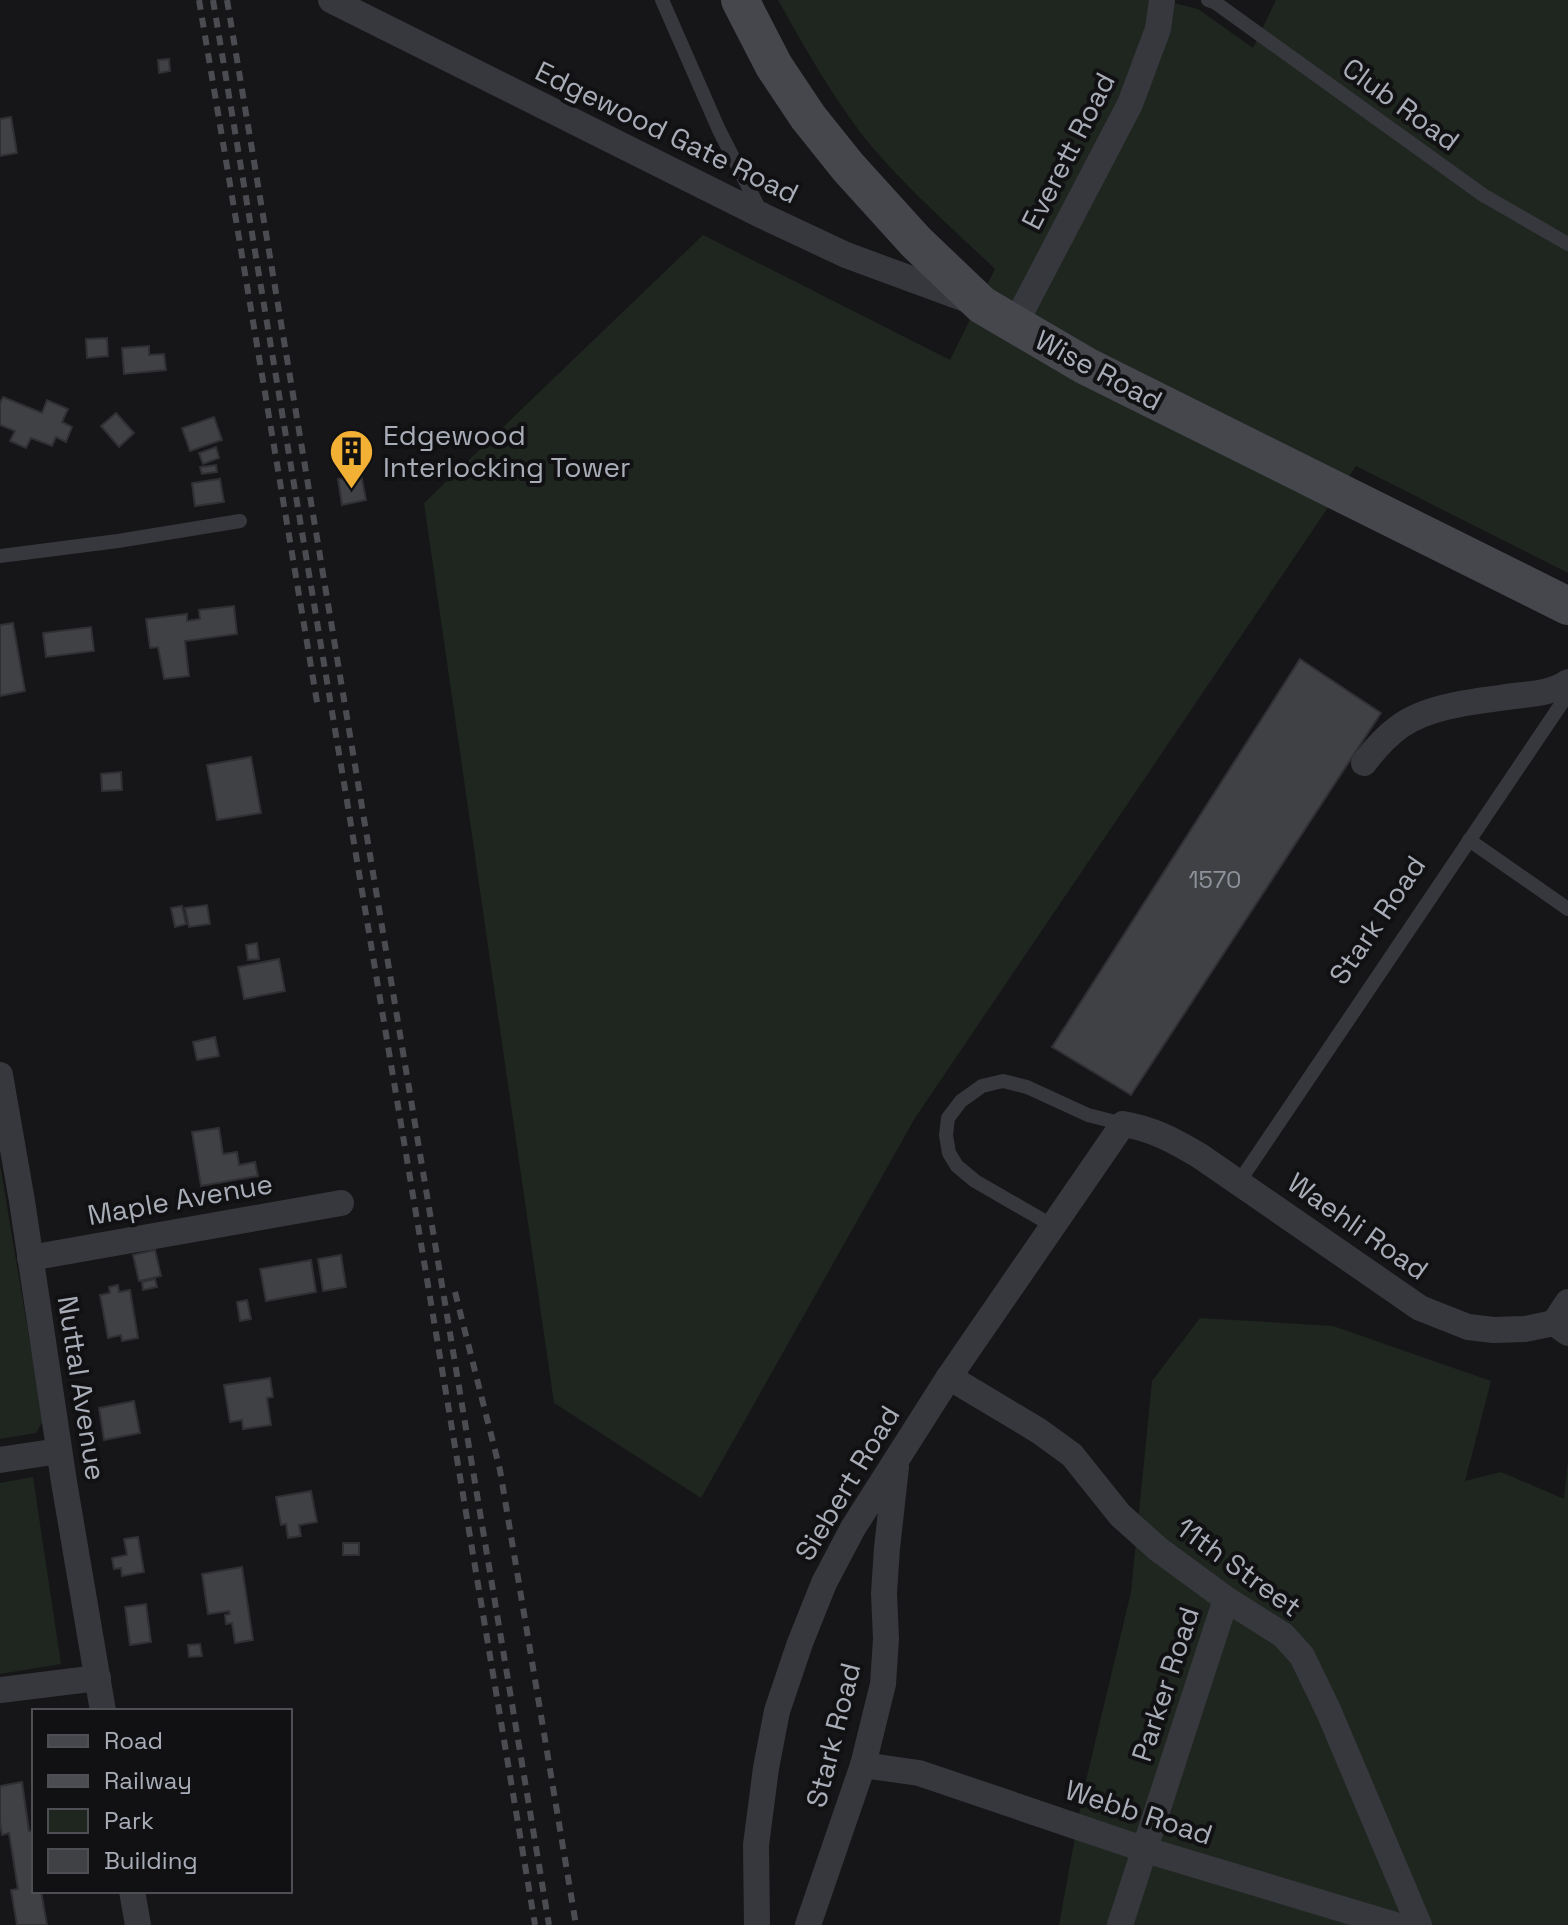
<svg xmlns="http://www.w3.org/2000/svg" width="1568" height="1925" viewBox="0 0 1568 1925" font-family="'Space Grotesk',sans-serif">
	<rect width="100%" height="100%" fill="#161618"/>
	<!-- green -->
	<g fill="#1e261f">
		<path d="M778 0H1162L1198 9 1253 48 1276 0H1568V573L1356 466 915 1118 701 1498 554 1403 424 503 703 235 950 360 995 269C949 225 899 182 860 132 829 90 803 45 778 0Z"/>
		<path d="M0 1164 43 1421 36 1433 0 1439Z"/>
		<path d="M1200 1318 1333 1326 1491 1381 1465 1481 1501 1472 1564 1499 1568 1460V1925H1059L1083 1793 1131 1592 1152 1381Z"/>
		<path d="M33 1477 61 1664 0 1674V1483Z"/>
	</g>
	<!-- building -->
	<g fill="#404145" stroke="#303034" stroke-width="2">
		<path d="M169 59 170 71 159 73 158 60Z"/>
		<path d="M11 117 17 153 0 156V119Z"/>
		<path d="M107 338 108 356 87 358 86 339Z"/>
		<path d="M149 346V355L164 354 166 370 124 374 122 348Z"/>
		<path d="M3 397 42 413 47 400 68 409 62 422 72 427 66 442 56 437 52 446 31 438 26 448 10 441 15 431 0 425V403Z"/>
		<path d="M116 413 134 433 119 447 101 426Z"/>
		<path d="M214 417 222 440 190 451 182 428Z"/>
		<path d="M216 447 219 458 203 464 199 453Z"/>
		<path d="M216 465 217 472 202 474 200 467Z"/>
		<path d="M361 474 366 500 342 505 338 479Z"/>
		<path d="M220 479 224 502 195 506 192 483Z"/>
		<path d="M234 606 237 634 185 641 189 676 164 679 158 647 150 648 146 619 187 614V621L200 619 199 610Z"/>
		<path d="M13 623 25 691 0 696V625Z"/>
		<path d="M91 627 94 651 46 657 43 633Z"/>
		<path d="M1300 659 1381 713 1131 1095 1052 1047Z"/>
		<path d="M251 757 261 813 217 820 207 765Z"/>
		<path d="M121 772 122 790 102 791 101 774Z"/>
		<path d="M207 905 210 924 189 927 185 908Z"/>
		<path d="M182 906 186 924 175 927 171 908Z"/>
		<path d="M257 943 259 959 248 960 246 945Z"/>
		<path d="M279 959 285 991 244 999 238 967Z"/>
		<path d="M215 1037 219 1056 197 1060 193 1042Z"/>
		<path d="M219 1128 223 1154 237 1152 239 1165 255 1162 258 1176 201 1186 192 1132Z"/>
		<path d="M155 1250 161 1276 139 1281 133 1255Z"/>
		<path d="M341 1255 346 1287 323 1291 318 1259Z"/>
		<path d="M311 1260 316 1292 266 1301 260 1269Z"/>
		<path d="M155 1279 157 1287 143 1290 142 1282Z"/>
		<path d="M118 1285 119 1292 130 1290 138 1338 122 1341 121 1335 108 1338 100 1295 110 1293 109 1287Z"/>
		<path d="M247 1300 251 1319 240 1321 237 1302Z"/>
		<path d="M270 1378 273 1397 267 1398 271 1425 243 1429 242 1420 230 1422 224 1385Z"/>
		<path d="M134 1401 140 1433 104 1440 99 1408Z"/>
		<path d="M311 1491 317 1522 299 1525 301 1536 288 1538 286 1524 281 1525 276 1497Z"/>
		<path d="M138 1537 144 1572 122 1576 121 1568 114 1569 112 1558 127 1555 124 1539Z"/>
		<rect x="343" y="1543" width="16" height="12"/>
		<path d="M242 1567 253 1640 235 1643 232 1623 226 1624 225 1615 230 1614 229 1611 208 1614 202 1574Z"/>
		<path d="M146 1604 151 1642 130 1645 125 1607Z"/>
		<path d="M200 1644 202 1656 189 1657 188 1645Z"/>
		<path d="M22 1782 29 1831H34V1891H41L47 1925H17L11 1890 18 1889 9 1833 2 1835 0 1822V1786Z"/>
	</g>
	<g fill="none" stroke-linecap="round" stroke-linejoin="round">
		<!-- lane -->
		<g stroke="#37383d" stroke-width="14">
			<path d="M662 0 719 130 761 212"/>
			<path d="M1208 0 1216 3 1483 195 1568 244"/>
			<path d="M0 556 118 541 240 521"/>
			<path d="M1469 840 1568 909"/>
			<path d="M1239 1182 1568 694"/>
			<path d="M1053 1226 975 1181 957 1166 949 1153 946 1135 948 1118 961 1101 982 1086 1003 1081 1027 1087 1088 1115 1123 1124"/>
		</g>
		<!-- street -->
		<g stroke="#37383d" stroke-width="26">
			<path d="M331 0 763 216 846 255 971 301"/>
			<path d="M1015 324 1130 104 1158 29 1162 0"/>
			<path d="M1364 763C1374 750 1385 737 1399 727 1428 705 1478 701 1514 696 1531 694 1553 693 1568 682"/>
			<path d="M0 1075 22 1201 64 1482 103 1711"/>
			<path d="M30 1258 341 1203"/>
			<path d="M1554 1323 1568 1302"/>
			<path d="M949 1377 1039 1431 1072 1455 1120 1515 1158 1549 1226 1599 1283 1635 1302 1656 1329 1712 1419 1925"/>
			<path d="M0 1460 59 1451"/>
			<path d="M0 1690 98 1678"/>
			<path d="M863 1765 919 1773 1146 1850 1395 1925"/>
			<path d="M132 1891 138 1925"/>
			<path d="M757 1925 756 1845 766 1768 777 1711 800 1643 824 1583 853 1528 949 1377 1123 1124C1153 1129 1173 1140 1200 1156L1420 1308 1468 1327 1494 1330 1525 1329 1554 1323 1568 1333"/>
			<path d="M808 1925 863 1765 883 1684 886 1639 884 1593 887 1548 896 1467"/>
			<path d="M1120 1925 1226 1599"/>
		</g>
		<!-- secondary -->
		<path stroke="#45474d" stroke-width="38" d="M740 0 774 66 808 117 848 167 916 242 982 305 1086 366 1568 606"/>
		<!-- rail -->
		<g stroke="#4a4c52" stroke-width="6" stroke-dasharray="10 8" stroke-linecap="butt">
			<path d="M199 0 318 708"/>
			<path d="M213 0 535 1925"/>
			<path d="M227 0 549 1925"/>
			<path d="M455 1292 500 1470 576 1925"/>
		</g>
	</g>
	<!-- icons -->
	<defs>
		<symbol id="building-pin" viewBox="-11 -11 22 30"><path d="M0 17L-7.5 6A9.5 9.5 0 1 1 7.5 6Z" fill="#f2b134" stroke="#111113"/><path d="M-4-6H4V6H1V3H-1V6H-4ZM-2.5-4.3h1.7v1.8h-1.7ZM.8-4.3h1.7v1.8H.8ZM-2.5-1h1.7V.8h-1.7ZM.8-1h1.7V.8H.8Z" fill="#111"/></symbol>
	</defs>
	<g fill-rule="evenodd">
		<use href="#building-pin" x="326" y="426" width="51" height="69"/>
	</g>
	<g text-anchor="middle" stroke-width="8" stroke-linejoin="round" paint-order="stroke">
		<!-- number labels -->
		<g font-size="24" fill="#8e929b">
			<text x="1215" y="888">1570</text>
		</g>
		<!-- street labels -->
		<g font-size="28" fill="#a8adb8" stroke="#111113">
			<text transform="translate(1401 104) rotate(36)" y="10">Club Road</text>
			<text transform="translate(667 132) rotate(26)" y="10">Edgewood Gate Road</text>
			<text transform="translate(1068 151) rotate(-63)" y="10">Everett Road</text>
			<text transform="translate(1099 370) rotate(28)" y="10">Wise Road</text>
			<text transform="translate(1377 920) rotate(-56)" y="10">Stark Road</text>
			<text transform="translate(180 1199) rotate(-10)" y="10">Maple Avenue</text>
			<text transform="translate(1358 1226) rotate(35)" y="10">Waehli Road</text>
			<text transform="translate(82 1388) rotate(81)" y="10">Nuttal Avenue</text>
			<text transform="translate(847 1483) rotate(-59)" y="10">Siebert Road</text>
			<text transform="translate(1239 1567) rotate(36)" y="10">11th Street</text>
			<text transform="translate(1165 1684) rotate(-72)" y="10">Parker Road</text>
			<text transform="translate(833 1735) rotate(-76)" y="10">Stark Road</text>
			<text transform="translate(1139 1812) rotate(18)" y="10">Webb Road</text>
		</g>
		<!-- poi labels -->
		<g font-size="28" fill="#a8adb8" stroke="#111113" text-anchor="start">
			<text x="383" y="445">Edgewood<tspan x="383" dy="32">Interlocking Tower</tspan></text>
		</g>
	</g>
	<!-- legend -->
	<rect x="32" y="1709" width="260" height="184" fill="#111113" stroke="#4d4f55" stroke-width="2"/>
	<rect x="48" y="1735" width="40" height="12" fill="#45474d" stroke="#4d4f55" stroke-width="2"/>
	<text x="104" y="1749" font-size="24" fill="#a8adb8">Road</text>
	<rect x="48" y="1775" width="40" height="12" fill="#4a4c52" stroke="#4d4f55" stroke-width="2"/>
	<text x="104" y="1789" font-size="24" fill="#a8adb8">Railway</text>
	<rect x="48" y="1809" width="40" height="24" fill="#1e261f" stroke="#4d4f55" stroke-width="2"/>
	<text x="104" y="1829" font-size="24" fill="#a8adb8">Park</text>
	<rect x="48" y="1849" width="40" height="24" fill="#404145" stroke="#4d4f55" stroke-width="2"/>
	<text x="104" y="1869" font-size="24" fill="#a8adb8">Building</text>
</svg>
